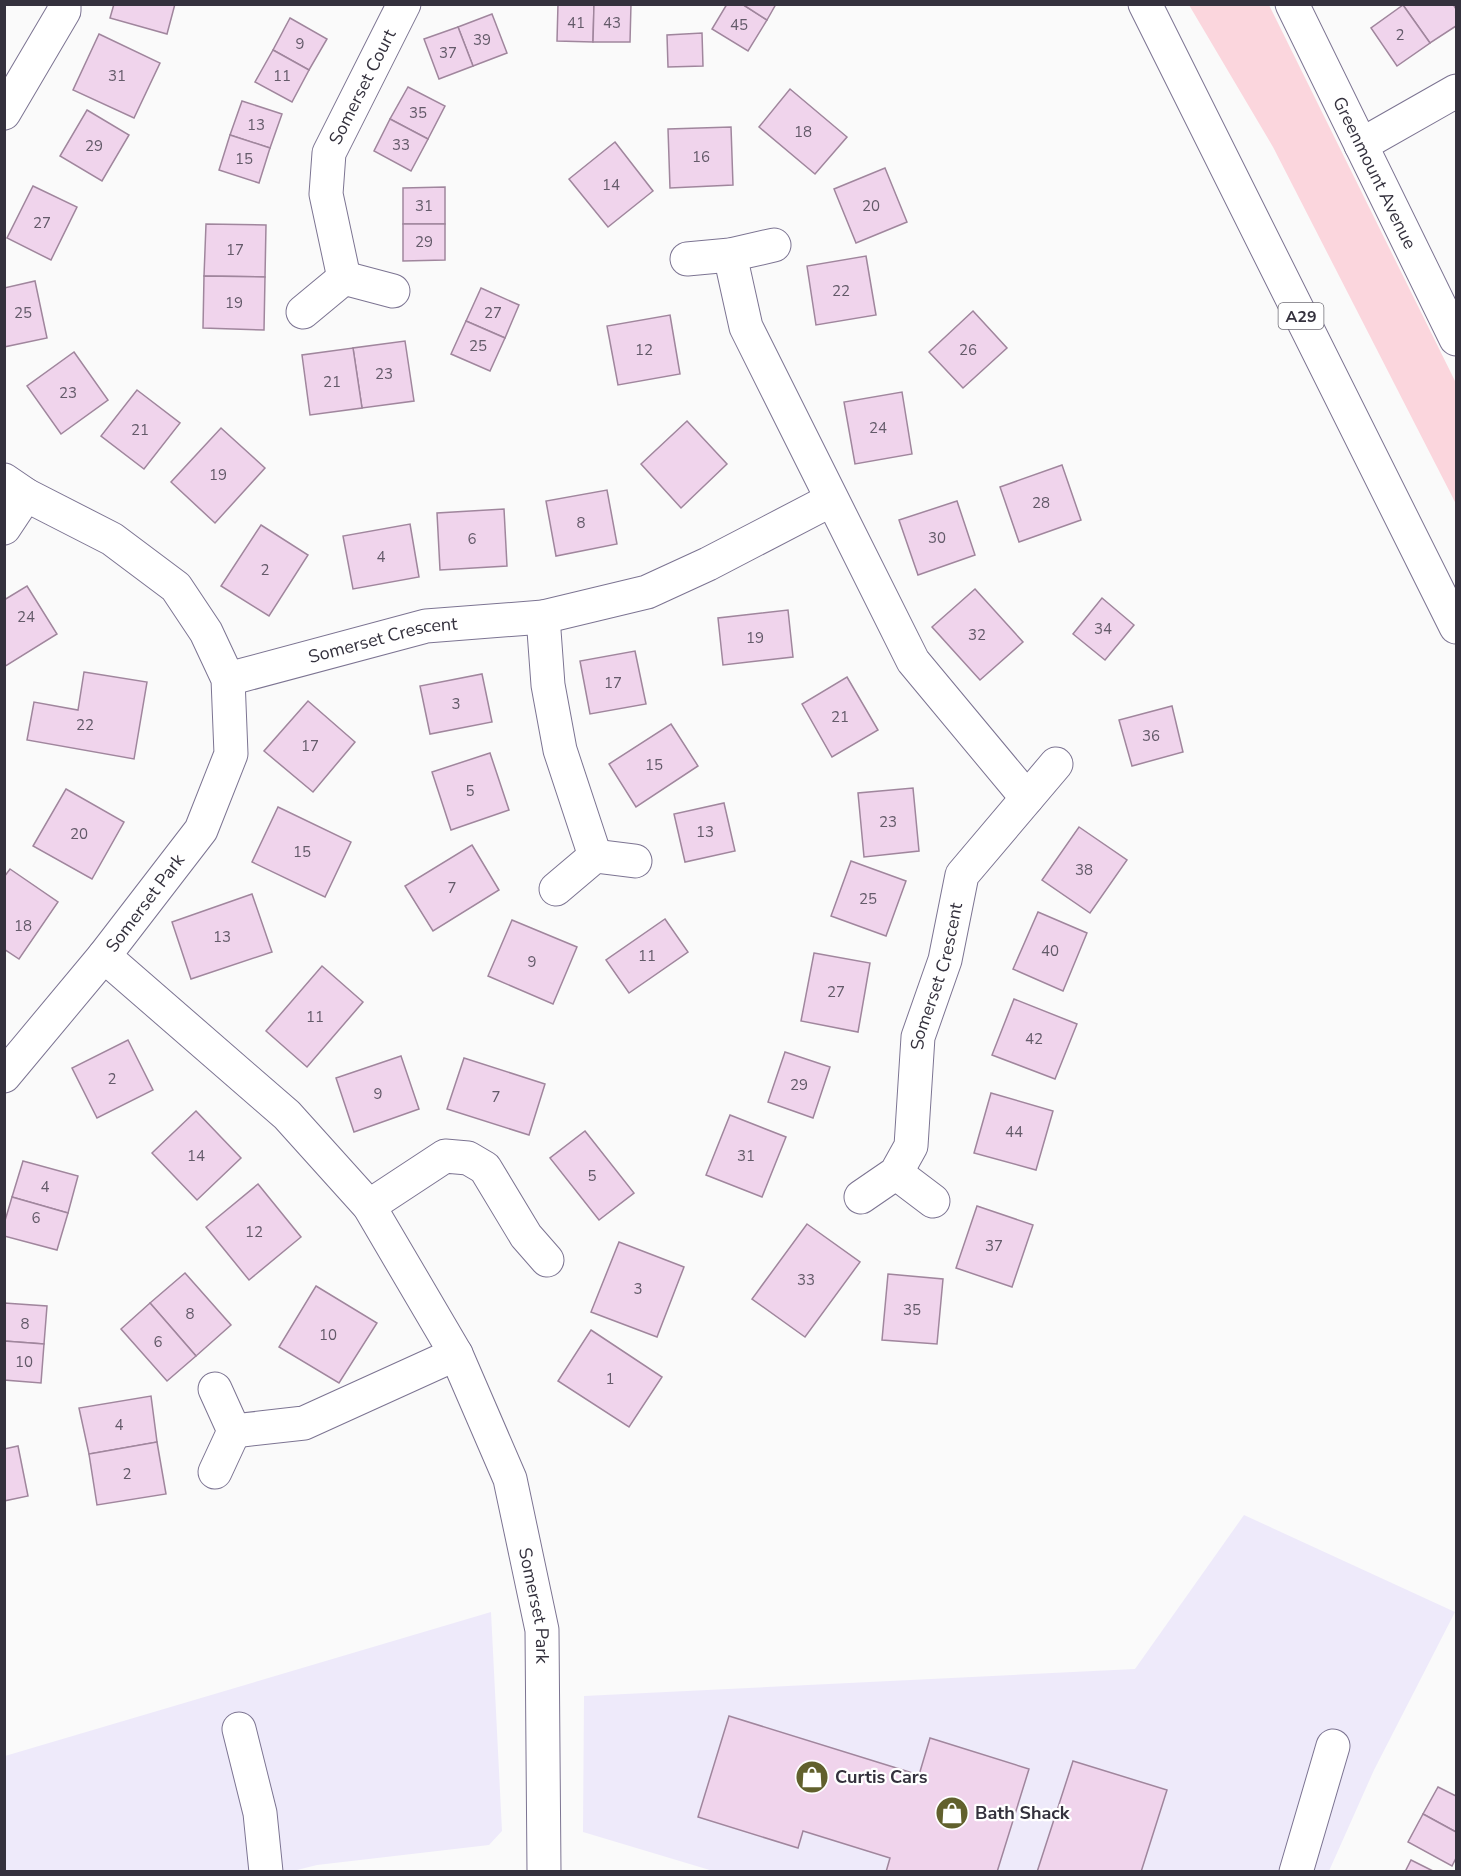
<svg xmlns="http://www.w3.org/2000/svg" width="1461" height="1876" viewBox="0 0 1461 1876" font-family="'Nunito Sans',sans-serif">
	<rect width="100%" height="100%" fill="#fafafa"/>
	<!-- built -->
	<g fill="#eeeafa">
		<path d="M1244 1515 1455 1612 1374 1770 1329 1871H713L583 1832 584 1696 1135 1669Z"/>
		<path d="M491 1612 502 1831 489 1845 317 1865 289 1872H5V1756Z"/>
	</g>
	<!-- green -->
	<path fill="#fbd6dd" d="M1189 5H1269L1456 383V504L1273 147Z"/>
	<!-- building -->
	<g fill="#f0d4ec" stroke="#a0869d" stroke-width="1.5">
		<path d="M114 4H175L167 34 110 18Z"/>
		<path d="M558 4H594L593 42 557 41Z"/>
		<path d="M594 4H631L630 42H593Z"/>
		<path d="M727 4H742L767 20 748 51 712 29Z"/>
		<path d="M742 4H776L767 20Z"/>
		<path d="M1453 4 1456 9V26L1430 43 1403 5Z"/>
		<path d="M1403 5 1430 43 1397 66 1371 28Z"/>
		<path d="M492 14 507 53 473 66 458 27Z"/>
		<path d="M290 18 327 39 309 70 273 50Z"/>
		<path d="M458 27 473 66 439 79 424 39Z"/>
		<path d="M702 33 703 66 668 67 667 35Z"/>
		<path d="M99 34 160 63 134 118 73 90Z"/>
		<path d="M273 50 309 70 292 102 255 82Z"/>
		<path d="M408 87 445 106 428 139 390 119Z"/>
		<path d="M790 89 847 137 815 174 759 127Z"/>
		<path d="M242 101 282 114 270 148 230 135Z"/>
		<path d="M87 110 129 135 102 181 60 156Z"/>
		<path d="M390 119 428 139 411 171 374 151Z"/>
		<path d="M731 127 733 185 670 188 668 129Z"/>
		<path d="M230 135 270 148 259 183 219 170Z"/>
		<path d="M615 142 653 191 608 227 569 179Z"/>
		<path d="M885 168 907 222 856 243 834 189Z"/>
		<path d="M33 186 77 207 51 260 7 238Z"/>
		<path d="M445 187V224H403V188Z"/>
		<path d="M206 224 266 225 265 277 204 276Z"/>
		<path d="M403 224H445V260L403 261Z"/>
		<path d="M866 256 876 315 816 325 807 266Z"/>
		<path d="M204 276 265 277 264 330 203 328Z"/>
		<path d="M35 281 47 338 4 347V288Z"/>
		<path d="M481 288 519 305 505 338 466 321Z"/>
		<path d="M973 311 1007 348 963 388 929 352Z"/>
		<path d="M670 315 680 374 618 385 607 326Z"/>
		<path d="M466 321 505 338 490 371 451 354Z"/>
		<path d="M405 341 414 401 362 408 353 348Z"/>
		<path d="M353 348 362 408 310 415 302 355Z"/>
		<path d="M74 352 108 400 61 434 27 386Z"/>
		<path d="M137 390 180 423 144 469 101 436Z"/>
		<path d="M902 392 912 454 855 464 844 402Z"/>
		<path d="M687 421 727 464 681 508 641 464Z"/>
		<path d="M221 428 265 468 215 523 171 482Z"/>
		<path d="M1062 465 1081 520 1019 542 1000 487Z"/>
		<path d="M607 490 617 544 556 556 546 501Z"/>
		<path d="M957 501 975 555 918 575 899 520Z"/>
		<path d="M504 509 507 566 440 570 437 513Z"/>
		<path d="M410 524 419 577 353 589 343 536Z"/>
		<path d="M261 525 308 555 269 616 221 586Z"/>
		<path d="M27 586 57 634 4 667V600Z"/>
		<path d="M975 589 1023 642 980 680 932 627Z"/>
		<path d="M1102 598 1134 625 1105 660 1073 634Z"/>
		<path d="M788 610 793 657 723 665 718 618Z"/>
		<path d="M635 651 646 704 590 714 580 661Z"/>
		<path d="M84 672 147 682 134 759 27 740 34 702 78 710Z"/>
		<path d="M482 674 492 722 430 734 420 686Z"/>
		<path d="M847 677 878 730 832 757 802 704Z"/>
		<path d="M308 701 355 742 313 792 264 751Z"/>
		<path d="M1172 706 1183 752 1132 766 1119 720Z"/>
		<path d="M671 724 698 766 636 807 609 764Z"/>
		<path d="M490 753 509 810 451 830 432 772Z"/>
		<path d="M913 788 919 851 864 857 858 793Z"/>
		<path d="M66 789 124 822 92 879 33 846Z"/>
		<path d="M724 803 735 851 685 862 674 814Z"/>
		<path d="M278 807 351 842 325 897 252 862Z"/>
		<path d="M1079 827 1127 860 1090 913 1042 880Z"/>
		<path d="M472 845 499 890 433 931 405 886Z"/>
		<path d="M851 861 906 881 886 936 831 916Z"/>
		<path d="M10 869 58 902 19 959 4 949V877Z"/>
		<path d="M252 894 272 952 191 979 172 922Z"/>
		<path d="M1038 912 1087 933 1063 991 1013 969Z"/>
		<path d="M665 919 688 952 629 993 606 960Z"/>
		<path d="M512 920 577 947 553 1004 488 976Z"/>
		<path d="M814 953 870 963 858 1032 801 1021Z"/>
		<path d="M322 966 363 1002 307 1067 266 1031Z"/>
		<path d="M1014 999 1077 1024 1055 1079 992 1055Z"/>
		<path d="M128 1040 153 1090 97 1118 72 1068Z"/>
		<path d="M785 1052 830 1067 813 1118 768 1102Z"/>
		<path d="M401 1056 419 1109 354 1132 336 1078Z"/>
		<path d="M464 1058 545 1084 529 1135 447 1109Z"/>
		<path d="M991 1093 1053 1111 1036 1170 974 1153Z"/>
		<path d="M196 1111 241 1158 197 1200 152 1153Z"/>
		<path d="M730 1115 786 1137 762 1197 706 1175Z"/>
		<path d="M585 1131 634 1193 599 1220 550 1158Z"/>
		<path d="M23 1161 78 1176 68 1213 12 1197Z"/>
		<path d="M258 1184 301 1237 249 1280 206 1227Z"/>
		<path d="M12 1197 68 1213 57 1250 4 1236V1224Z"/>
		<path d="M977 1206 1033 1225 1012 1287 956 1268Z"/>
		<path d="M807 1224 860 1262 805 1337 752 1299Z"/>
		<path d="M619 1242 684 1267 657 1337 591 1312Z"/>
		<path d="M185 1273 231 1325 196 1356 150 1303Z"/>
		<path d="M888 1274 943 1279 937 1344 882 1340Z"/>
		<path d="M316 1286 377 1323 339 1383 279 1347Z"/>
		<path d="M4 1303 47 1306 44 1344 4 1341Z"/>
		<path d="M150 1303 196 1356 167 1381 121 1329Z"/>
		<path d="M591 1330 662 1377 629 1427 558 1381Z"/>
		<path d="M4 1341 44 1344 41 1383 4 1380Z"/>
		<path d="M151 1396 157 1442 89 1454 79 1408Z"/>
		<path d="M157 1442 166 1494 97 1505 89 1454Z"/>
		<path d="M18 1446 28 1496 4 1501V1449Z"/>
		<path d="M729 1716 919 1775 930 1738 1029 1769 997 1872H886L890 1858 803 1831 798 1848 698 1817Z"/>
		<path d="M1073 1761 1167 1790 1141 1872H1037Z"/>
		<path d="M1438 1787 1456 1796V1832L1423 1814Z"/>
		<path d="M1423 1814 1456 1832V1858L1452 1866 1408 1842Z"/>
		<path d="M1411 1860 1435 1872H1405Z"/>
	</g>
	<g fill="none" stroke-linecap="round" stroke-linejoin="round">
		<defs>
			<g id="minor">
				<path id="s1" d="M1292 4 1456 339"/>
				<path d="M4 113 64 11V4"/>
				<path d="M1361 145 1456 91"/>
				<path d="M730 255 746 327 913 661 1027 798"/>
				<path d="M687 259 730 255 774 245"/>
				<path id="s2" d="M344 278 326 194 329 153 404 4"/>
				<path d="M303 312 344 278 393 291"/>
				<path d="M4 480 26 495 112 539 176 587 206 632 228 679 231 754 201 830 104 956 4 1076"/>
				<path d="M4 528 26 495"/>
				<path d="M543 617 548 685 560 750 595 856"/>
				<path id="s3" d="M228 679 426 626 543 617 647 592 708 564 831 500"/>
				<path d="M556 889 595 856 635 861"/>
				<path id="s4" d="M104 956 287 1115 369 1206 456 1354 510 1479 542 1630 544 1872"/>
				<path d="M896 1173 933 1201"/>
				<path id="s5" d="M861 1197 896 1173 911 1146 918 1037 945 960 962 875 1056 764"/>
				<path d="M369 1206 445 1156 468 1158 485 1168 526 1236 547 1260"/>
				<path d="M215 1389 234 1431 215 1472"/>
				<path d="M234 1431 304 1423 456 1354"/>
				<path d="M239 1729 260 1813 266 1872"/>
				<path d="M1296 1872 1333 1746"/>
			</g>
			<path id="highway" d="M1145 4 1456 627"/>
		</defs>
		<!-- minor casing -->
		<use href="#minor" stroke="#7c7492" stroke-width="35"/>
		<!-- highway casing -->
		<use href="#highway" stroke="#7c7492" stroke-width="35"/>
		<!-- minor -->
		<use href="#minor" stroke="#fff" stroke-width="33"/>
		<!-- highway -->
		<use href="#highway" stroke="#fff" stroke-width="33"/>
	</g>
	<!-- icons -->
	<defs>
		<symbol id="shop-disc" viewBox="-11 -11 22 22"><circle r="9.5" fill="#61602d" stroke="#fff"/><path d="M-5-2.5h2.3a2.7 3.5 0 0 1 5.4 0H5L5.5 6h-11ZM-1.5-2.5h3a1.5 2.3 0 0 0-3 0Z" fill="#fff"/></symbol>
	</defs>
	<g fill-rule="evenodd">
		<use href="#shop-disc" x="793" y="1758" width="38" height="38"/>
		<use href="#shop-disc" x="933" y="1794" width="38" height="38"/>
	</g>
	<g text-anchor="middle" stroke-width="4.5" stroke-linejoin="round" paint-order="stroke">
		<!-- number labels -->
		<g font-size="15" fill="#635a69">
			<text x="576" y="28">41</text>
			<text x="612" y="28">43</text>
			<text x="739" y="30">45</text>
			<text x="1400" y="40">2</text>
			<text x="482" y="45">39</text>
			<text x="300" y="49">9</text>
			<text x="448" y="58">37</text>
			<text x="117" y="81">31</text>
			<text x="282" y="81">11</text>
			<text x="418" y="118">35</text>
			<text x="256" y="130">13</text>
			<text x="803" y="137">18</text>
			<text x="401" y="150">33</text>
			<text x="94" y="151">29</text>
			<text x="701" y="162">16</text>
			<text x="244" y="164">15</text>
			<text x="611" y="190">14</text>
			<text x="424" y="211">31</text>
			<text x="871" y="211">20</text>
			<text x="42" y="228">27</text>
			<text x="424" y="247">29</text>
			<text x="235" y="255">17</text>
			<text x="841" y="296">22</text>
			<text x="234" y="308">19</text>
			<text x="23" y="318">25</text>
			<text x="493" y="318">27</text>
			<text x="478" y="351">25</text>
			<text x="644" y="355">12</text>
			<text x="968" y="355">26</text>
			<text x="384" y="379">23</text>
			<text x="332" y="387">21</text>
			<text x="68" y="398">23</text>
			<text x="878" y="433">24</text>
			<text x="140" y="435">21</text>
			<text x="218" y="480">19</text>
			<text x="1041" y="508">28</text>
			<text x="581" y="528">8</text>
			<text x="937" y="543">30</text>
			<text x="472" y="544">6</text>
			<text x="381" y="562">4</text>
			<text x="265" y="575">2</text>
			<text x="26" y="622">24</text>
			<text x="1103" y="634">34</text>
			<text x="977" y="640">32</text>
			<text x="755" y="643">19</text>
			<text x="613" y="688">17</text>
			<text x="456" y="709">3</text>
			<text x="840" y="722">21</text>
			<text x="85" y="730">22</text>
			<text x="1151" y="741">36</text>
			<text x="310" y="751">17</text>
			<text x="654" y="770">15</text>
			<text x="470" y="796">5</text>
			<text x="888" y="827">23</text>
			<text x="705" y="837">13</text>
			<text x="79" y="839">20</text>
			<text x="302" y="857">15</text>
			<text x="1084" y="875">38</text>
			<text x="452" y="893">7</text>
			<text x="868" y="904">25</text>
			<text x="23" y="931">18</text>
			<text x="222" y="942">13</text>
			<text x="1050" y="956">40</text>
			<text x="647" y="961">11</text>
			<text x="532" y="967">9</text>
			<text x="836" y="997">27</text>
			<text x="315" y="1022">11</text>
			<text x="1034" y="1044">42</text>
			<text x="112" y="1084">2</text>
			<text x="799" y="1090">29</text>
			<text x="378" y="1099">9</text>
			<text x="496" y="1102">7</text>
			<text x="1014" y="1137">44</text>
			<text x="196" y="1161">14</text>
			<text x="746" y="1161">31</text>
			<text x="592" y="1181">5</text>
			<text x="45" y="1192">4</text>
			<text x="36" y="1223">6</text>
			<text x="254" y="1237">12</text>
			<text x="994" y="1251">37</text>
			<text x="806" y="1285">33</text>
			<text x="638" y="1294">3</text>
			<text x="912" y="1315">35</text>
			<text x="190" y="1319">8</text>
			<text x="25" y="1329">8</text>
			<text x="328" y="1340">10</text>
			<text x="158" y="1347">6</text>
			<text x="24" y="1367">10</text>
			<text x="610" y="1384">1</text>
			<text x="119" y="1430">4</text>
			<text x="127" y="1479">2</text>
		</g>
		<!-- shield labels -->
		<rect fill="#fff" stroke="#716f77" stroke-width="1.5" x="1278.5" y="303" width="45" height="26" rx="4.5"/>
		<g font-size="16" font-weight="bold" fill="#34313d">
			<text x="1301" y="322">A29</text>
		</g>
		<!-- street labels -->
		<g font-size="18" fill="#34313d" stroke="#fff">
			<text dy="6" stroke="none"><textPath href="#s2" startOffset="201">Somerset Court</textPath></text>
			<text dy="6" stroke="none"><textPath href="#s1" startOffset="188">Greenmount Avenue</textPath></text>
			<text dy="6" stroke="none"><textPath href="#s3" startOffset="160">Somerset Crescent</textPath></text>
			<text transform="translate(145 903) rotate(-53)" y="6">Somerset Park</text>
			<text dy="6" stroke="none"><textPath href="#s5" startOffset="246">Somerset Crescent</textPath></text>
			<text dy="6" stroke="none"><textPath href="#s4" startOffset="802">Somerset Park</textPath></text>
		</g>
		<!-- poi labels -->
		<g font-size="18" font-weight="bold" fill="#34313d" stroke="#fff" text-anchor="start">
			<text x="835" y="1783">Curtis Cars</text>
			<text x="975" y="1819">Bath Shack</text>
		</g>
	</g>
	<!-- border -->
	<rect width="1461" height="1876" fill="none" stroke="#34313d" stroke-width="12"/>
</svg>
